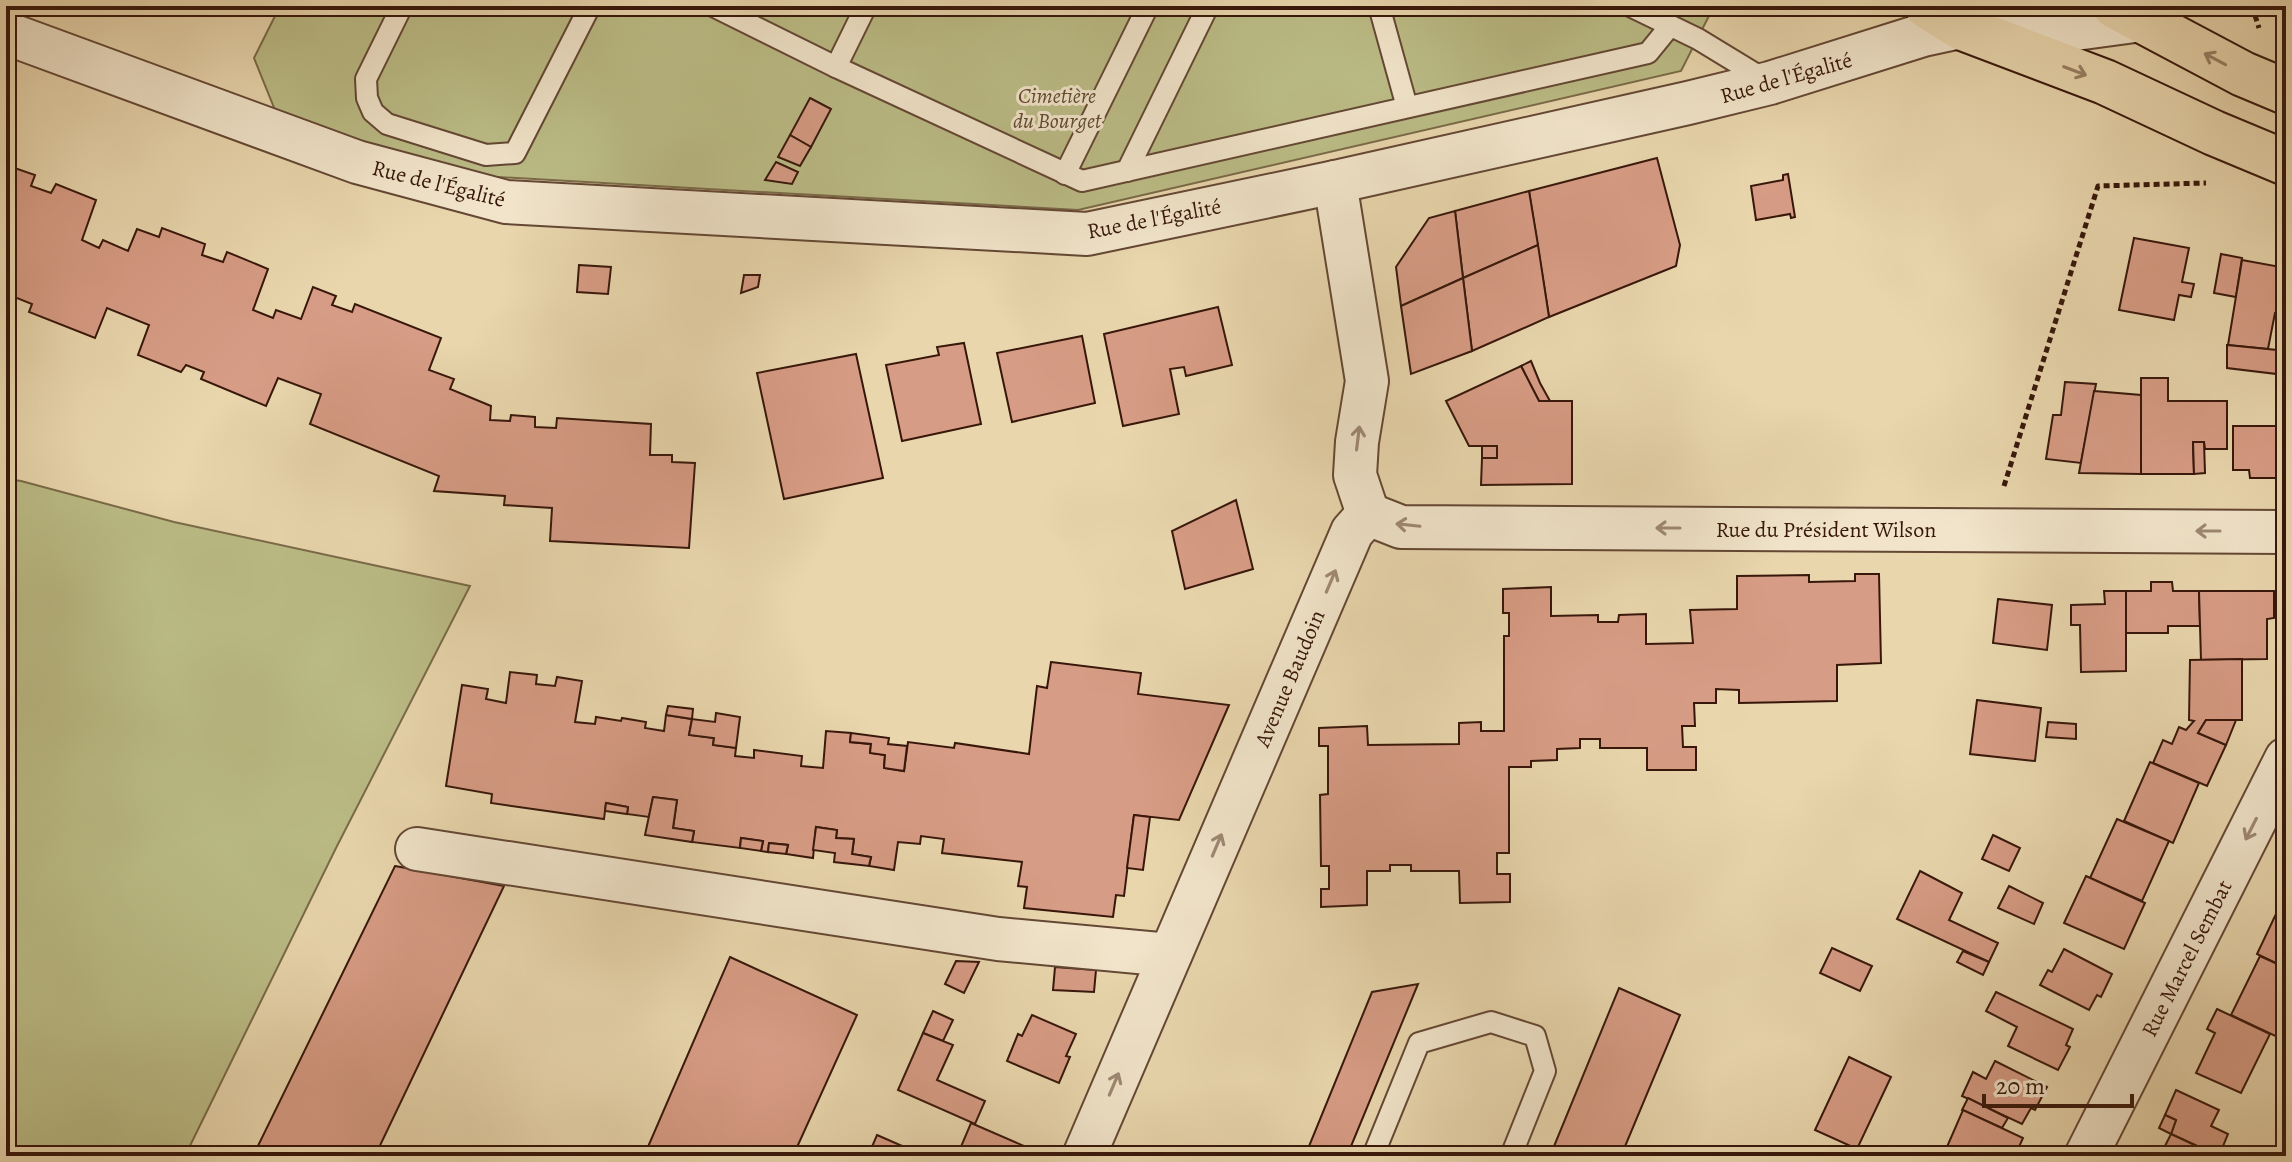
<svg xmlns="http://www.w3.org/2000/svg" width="2292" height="1162" viewBox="0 0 2292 1162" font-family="Alegreya,serif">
	<rect width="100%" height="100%" fill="#e9d6ad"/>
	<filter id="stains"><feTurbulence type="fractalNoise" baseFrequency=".0025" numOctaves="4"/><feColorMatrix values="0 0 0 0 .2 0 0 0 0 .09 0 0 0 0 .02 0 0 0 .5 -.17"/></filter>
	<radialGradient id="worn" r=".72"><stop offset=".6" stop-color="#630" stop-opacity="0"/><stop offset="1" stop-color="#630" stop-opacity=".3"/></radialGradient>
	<!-- green -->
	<g fill="#bbbc86" stroke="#7a6a48" stroke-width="2">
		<path d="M280 6H1714L1681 71 1078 210 462 175 277 115 254 58Z"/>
		<path d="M6 479 21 481 174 522 470 586 336 848 185 1156H6Z"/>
	</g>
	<!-- building -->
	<g fill="#d79c85" stroke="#38170b" stroke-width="2">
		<path d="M810 98 831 109 811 147 790 135Z"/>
		<path d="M790 135 811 147 800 166 778 157Z"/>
		<path d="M1657 158 1680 245 1676 266 1549 317 1529 191Z"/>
		<path d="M776 162 798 172 792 184 765 180Z"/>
		<path d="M6 165 35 175 31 186 51 193 56 184 96 200 82 240 99 248 103 240 128 251 137 229 159 237 162 228 205 244 202 255 223 262 227 252 268 269 253 310 273 318 276 310 301 319 313 287 336 296 332 305 352 312 355 304 441 338 429 370 454 379 450 389 491 406 490 420 510 421 511 415 535 417V427L556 428 557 418 651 424 650 455H672V462L695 463 689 548 550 541 552 508 504 505 505 496 434 491 439 476 310 424 321 394 278 378 266 406 201 379 204 372 186 365 181 372 138 355 149 325 107 308 95 338 29 312 32 304 12 296 8 304 6 303Z"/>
		<path d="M1788 174 1795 217 1791 218 1790 214 1756 220 1751 186 1783 180V175Z"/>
		<path d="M1529 191 1538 245 1463 278 1455 211Z"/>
		<path d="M1455 211 1463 278 1401 306 1396 267 1429 218Z"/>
		<path d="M2134 238 2189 248 2182 282 2194 284 2191 297 2179 295 2174 320 2119 310Z"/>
		<path d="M1538 245 1549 317 1472 351 1463 278Z"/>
		<path d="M2221 254 2242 258 2236 297 2214 293Z"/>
		<path d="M2242 260 2286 268V315L2275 313 2268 349 2228 345Z"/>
		<path d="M579 265 611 267 608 294 577 292Z"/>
		<path d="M744 275H760L758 287 741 293Z"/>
		<path d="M1463 278 1472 351 1411 374 1401 306Z"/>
		<path d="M1218 307 1232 365 1186 376 1184 367 1170 369 1179 414 1123 426 1104 334Z"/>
		<path d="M1082 336 1095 403 1012 422 997 353Z"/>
		<path d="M964 343 981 424 902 441 886 365 939 355 937 347Z"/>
		<path d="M2227 345 2277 350V374L2227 368Z"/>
		<path d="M856 354 883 478 784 499 757 373Z"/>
		<path d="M1531 361 1540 383 1550 401H1539L1521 366Z"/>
		<path d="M1521 366 1539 401H1572V484L1481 485 1482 458H1497V446H1469L1446 401Z"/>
		<path d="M2141 378H2168V401H2227V449H2205L2204 442H2193L2194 474H2141Z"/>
		<path d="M2065 382 2096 384 2081 463 2046 459 2053 415H2061Z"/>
		<path d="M2094 391 2141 395V474L2079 473Z"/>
		<path d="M2233 426H2277V478H2250L2249 470H2233Z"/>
		<rect x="2277" y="426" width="9" height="52"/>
		<path d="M2193 442H2204L2205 473 2194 474Z"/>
		<rect x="1482" y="446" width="15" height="12"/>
		<path d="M1236 500 1253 569 1185 589 1172 531Z"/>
		<path d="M1855 574H1879L1881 663 1837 665V701L1739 703V690L1716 689V703H1694L1695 726H1682L1683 747H1696V770H1647V748H1600V739H1580V748L1557 749V760L1531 761V767H1509V853H1497V874H1510V902L1460 903 1459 871H1411V865H1390V871H1367V905L1321 907V889H1329V866H1321L1320 795 1328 794V746H1319V728L1367 726 1368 745 1459 744V723L1481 722V731H1504V636H1509V613H1503V589L1551 587V616L1598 615V622H1618L1619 615 1646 614V644L1693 643 1690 610 1737 609V576L1809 575V582L1855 581Z"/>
		<path d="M2151 582H2172L2173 591H2199L2200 626H2168V633H2126V591H2151Z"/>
		<path d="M2104 591H2126V671L2081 672 2080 625H2071V605L2105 604Z"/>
		<path d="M2199 591H2274V618L2267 619V659L2201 660Z"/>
		<path d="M1998 599 2052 605 2047 650 1993 643Z"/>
		<path d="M2242 659V720H2206L2198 733 2226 745 2207 786 2153 763 2163 740 2172 744 2179 727 2186 730 2194 721 2189 720 2190 660Z"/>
		<path d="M1051 662 1141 673 1138 694 1229 705 1179 820 1134 815 1124 896 1116 895 1113 917 1024 908 1027 887 1018 886 1022 862 942 853 944 839 921 836 920 844 898 842 894 870 869 866 871 857 852 854 854 839 836 838 837 830 816 827 813 858 786 854 788 845 769 843 768 852 761 851 763 841 741 838 740 848 692 842 694 831 673 828 677 800 653 797 649 817 627 814 628 807 606 803 604 819 491 803 492 794 446 786 462 685 488 689 486 699 506 703 510 672 537 675 536 684 555 686 557 677 582 681 575 722 595 724 596 717 621 721 622 718 646 722 645 728 664 731 666 715 692 719 689 735 714 738 713 745 736 748 735 756 754 758V750L802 756 801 766 823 768 826 731 851 733 850 742 871 744 870 753 885 755 884 768 904 771 908 742 954 748 955 743 1029 754 1037 686 1047 688Z"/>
		<path d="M1977 700 2041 708 2035 761 1970 754Z"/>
		<path d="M668 706 693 709 692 719 666 715Z"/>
		<path d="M716 713 740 717 736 748 713 745 714 738 689 735 692 719 715 722Z"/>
		<path d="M2206 720H2236L2226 745 2198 733Z"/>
		<path d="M2048 722 2076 724V739L2046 737Z"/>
		<path d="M851 733 889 738 888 744 907 746 904 771 884 768 885 755 870 753 871 744 850 742Z"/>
		<path d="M2150 762 2199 783 2173 843 2124 821Z"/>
		<path d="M653 797 677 800 673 828 694 831 692 842 645 835Z"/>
		<path d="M606 803 628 807 627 814 605 811Z"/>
		<path d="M1134 815 1150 817 1143 870 1127 868Z"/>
		<path d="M2117 819 2169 841 2142 901 2090 878Z"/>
		<path d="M816 827 837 830 836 838 854 839 852 854 871 857 869 866 834 862 835 853 813 850Z"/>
		<path d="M1993 835 2020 848 2009 871 1982 859Z"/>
		<path d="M741 838 763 841 761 851 740 848Z"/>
		<path d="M769 843 788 845 786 854 768 852Z"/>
		<path d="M395 866 504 886 375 1156H253Z"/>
		<path d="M1920 871 1962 893 1949 920 1998 943 1989 962 1897 919Z"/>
		<path d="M2086 876 2145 903 2124 949 2064 923Z"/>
		<path d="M2009 886 2043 903 2034 924 1998 908Z"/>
		<path d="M2285 895 2286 896V968L2257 954Z"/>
		<path d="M1832 948 1872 966 1860 991 1820 973Z"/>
		<path d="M2064 949 2112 974 2101 997 2097 995 2089 1010 2040 985 2048 970 2052 972Z"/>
		<path d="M1963 951 1989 962 1983 975 1957 962Z"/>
		<path d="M2260 956 2286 968V1041L2231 1015Z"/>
		<path d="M730 957 857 1015 793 1156H644Z"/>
		<path d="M956 961 979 962 964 993 945 984Z"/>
		<path d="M1055 967 1096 970 1094 992 1053 990Z"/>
		<path d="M1418 984 1347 1156H1305L1372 992Z"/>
		<path d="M1619 988 1680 1015 1621 1156H1550Z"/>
		<path d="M1996 992 2073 1029 2066 1045 2070 1047 2058 1070 2008 1046 2017 1027 1986 1011Z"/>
		<path d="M2217 1009 2270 1034 2241 1093 2196 1073 2215 1033 2207 1029Z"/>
		<path d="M933 1011 953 1020 943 1041 923 1033Z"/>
		<path d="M1032 1015 1076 1034 1066 1056 1070 1057 1059 1083 1007 1061 1018 1034 1022 1036Z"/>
		<path d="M923 1033 953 1045 937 1080 985 1101 975 1124 898 1090Z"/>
		<path d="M1849 1057 1891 1077 1857 1149 1815 1130Z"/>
		<path d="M1995 1061 2047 1087 2035 1110 2031 1108 2022 1124 1962 1096 1973 1072 1986 1079Z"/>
		<path d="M2176 1090 2219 1110 2211 1126 2228 1134 2219 1156 2171 1134 2176 1120 2165 1115Z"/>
		<path d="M1968 1098 2008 1118 2002 1128 1962 1110Z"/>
		<path d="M1963 1110 2023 1138 2015 1156H1943Z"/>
		<path d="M2165 1115 2176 1120 2171 1134 2159 1128Z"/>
		<path d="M971 1123 1031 1149 1028 1156H957Z"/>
		<path d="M2171 1134 2218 1156H2160Z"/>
		<path d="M877 1135 916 1152 914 1156H868Z"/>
	</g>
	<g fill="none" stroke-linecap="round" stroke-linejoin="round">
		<defs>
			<g id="service">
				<path d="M402 6 366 79 367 98 373 112 387 124 486 155 515 153 590 6"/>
				<path d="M713 6 836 67 1082 181 1648 53 1670 26"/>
				<path d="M1379 6 1407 107"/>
				<path d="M1630 6 1698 39 1767 81"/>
				<path d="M836 67 866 6"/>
				<path d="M1127 171 1208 6"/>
				<path d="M1065 174 1148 6"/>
				<path d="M1373 1156 1419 1043 1491 1022 1535 1036 1545 1071 1511 1156"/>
			</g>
			<g id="minor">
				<path d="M6 33 357 162 506 202 1087 234 1335 182 1688 103 1770 83 1923 35 1960 27 2068 30 2142 20 2158 7"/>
				<path d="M1335 182 1367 381 1357 442 1355 475 1368 514"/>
				<path d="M1368 514 1401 527 2286 532"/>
				<path d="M417 849 998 939 1170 955"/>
				<path d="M1084 1156 1352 532 1368 514"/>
				<path d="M2086 1156 2286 759"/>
			</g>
			<g id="primary">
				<path d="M1927 6 1960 27 2105 82 2214 133 2286 163"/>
				<path d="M2115 6 2243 74 2286 92"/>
			</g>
		</defs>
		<!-- service casing -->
		<use href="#service" stroke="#644734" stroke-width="24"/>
		<!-- minor casing -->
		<use href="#minor" stroke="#644734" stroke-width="46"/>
		<!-- primary casing -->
		<use href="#primary" stroke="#38170b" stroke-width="48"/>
		<!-- path -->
		<g stroke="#38170b" stroke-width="5" stroke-dasharray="6 4" stroke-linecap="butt">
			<path d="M2252 6 2259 28"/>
			<path d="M2004 486 2098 186 2206 183"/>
		</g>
		<!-- service -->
		<use href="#service" stroke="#f1e4ca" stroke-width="20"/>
		<!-- minor -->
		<use href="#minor" stroke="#f1e4ca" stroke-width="42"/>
		<!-- primary -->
		<use href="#primary" stroke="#e9d6ad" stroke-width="44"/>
	</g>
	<!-- one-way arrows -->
	<defs><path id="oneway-shaft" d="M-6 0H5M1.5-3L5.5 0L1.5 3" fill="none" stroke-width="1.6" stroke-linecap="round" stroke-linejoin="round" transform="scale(2)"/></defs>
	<g stroke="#998064">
		<use href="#oneway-shaft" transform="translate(2215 59) rotate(-152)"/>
		<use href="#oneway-shaft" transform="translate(2075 71) rotate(21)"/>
	</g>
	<g stroke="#9e8874">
		<use href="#oneway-shaft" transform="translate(1358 438) rotate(-83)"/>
		<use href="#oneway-shaft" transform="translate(1408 525) rotate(-174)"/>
		<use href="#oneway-shaft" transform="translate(1668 528) rotate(-180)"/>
		<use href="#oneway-shaft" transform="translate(2208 531) rotate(-180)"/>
		<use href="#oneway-shaft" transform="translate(1331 581) rotate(-67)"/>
		<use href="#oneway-shaft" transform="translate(2251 829) rotate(117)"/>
		<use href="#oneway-shaft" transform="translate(1217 845) rotate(-67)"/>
		<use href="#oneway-shaft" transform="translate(1114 1084) rotate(-67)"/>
	</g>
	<g text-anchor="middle" stroke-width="6" stroke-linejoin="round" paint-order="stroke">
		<!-- street labels -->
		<g font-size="22" fill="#38170b" stroke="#f1e4ca">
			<text transform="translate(1786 77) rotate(-16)" y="8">Rue de l'Égalité</text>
			<text transform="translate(439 183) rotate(14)" y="8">Rue de l'Égalité</text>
			<text transform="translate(1154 218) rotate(-11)" y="8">Rue de l'Égalité</text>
			<text x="1826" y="537">Rue du Président Wilson</text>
			<text transform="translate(1289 678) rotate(-67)" y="8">Avenue Baudoin</text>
			<text transform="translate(2186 958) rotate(-63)" y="8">Rue Marcel Sembat</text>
		</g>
		<!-- park labels -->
		<g font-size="22" font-style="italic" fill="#5f4930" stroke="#f1e4ca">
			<text x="1057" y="103">Cimetière<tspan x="1057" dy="25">du Bourget</tspan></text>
		</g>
	</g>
	<!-- margin -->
	<rect width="2292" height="1162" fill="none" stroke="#e9d6ad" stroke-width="32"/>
	<rect x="8" y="8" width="2276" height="1146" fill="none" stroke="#38170b" stroke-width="4"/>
	<rect x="16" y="16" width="2260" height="1130" fill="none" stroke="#38170b" stroke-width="2"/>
	<!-- scale -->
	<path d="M1984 1094v12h148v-12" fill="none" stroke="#38170b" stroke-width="4"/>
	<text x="1996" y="1094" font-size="24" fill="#38170b" stroke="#f1e4ca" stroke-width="6" paint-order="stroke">20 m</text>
	<rect width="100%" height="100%" filter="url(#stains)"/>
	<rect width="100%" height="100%" fill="url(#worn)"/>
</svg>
